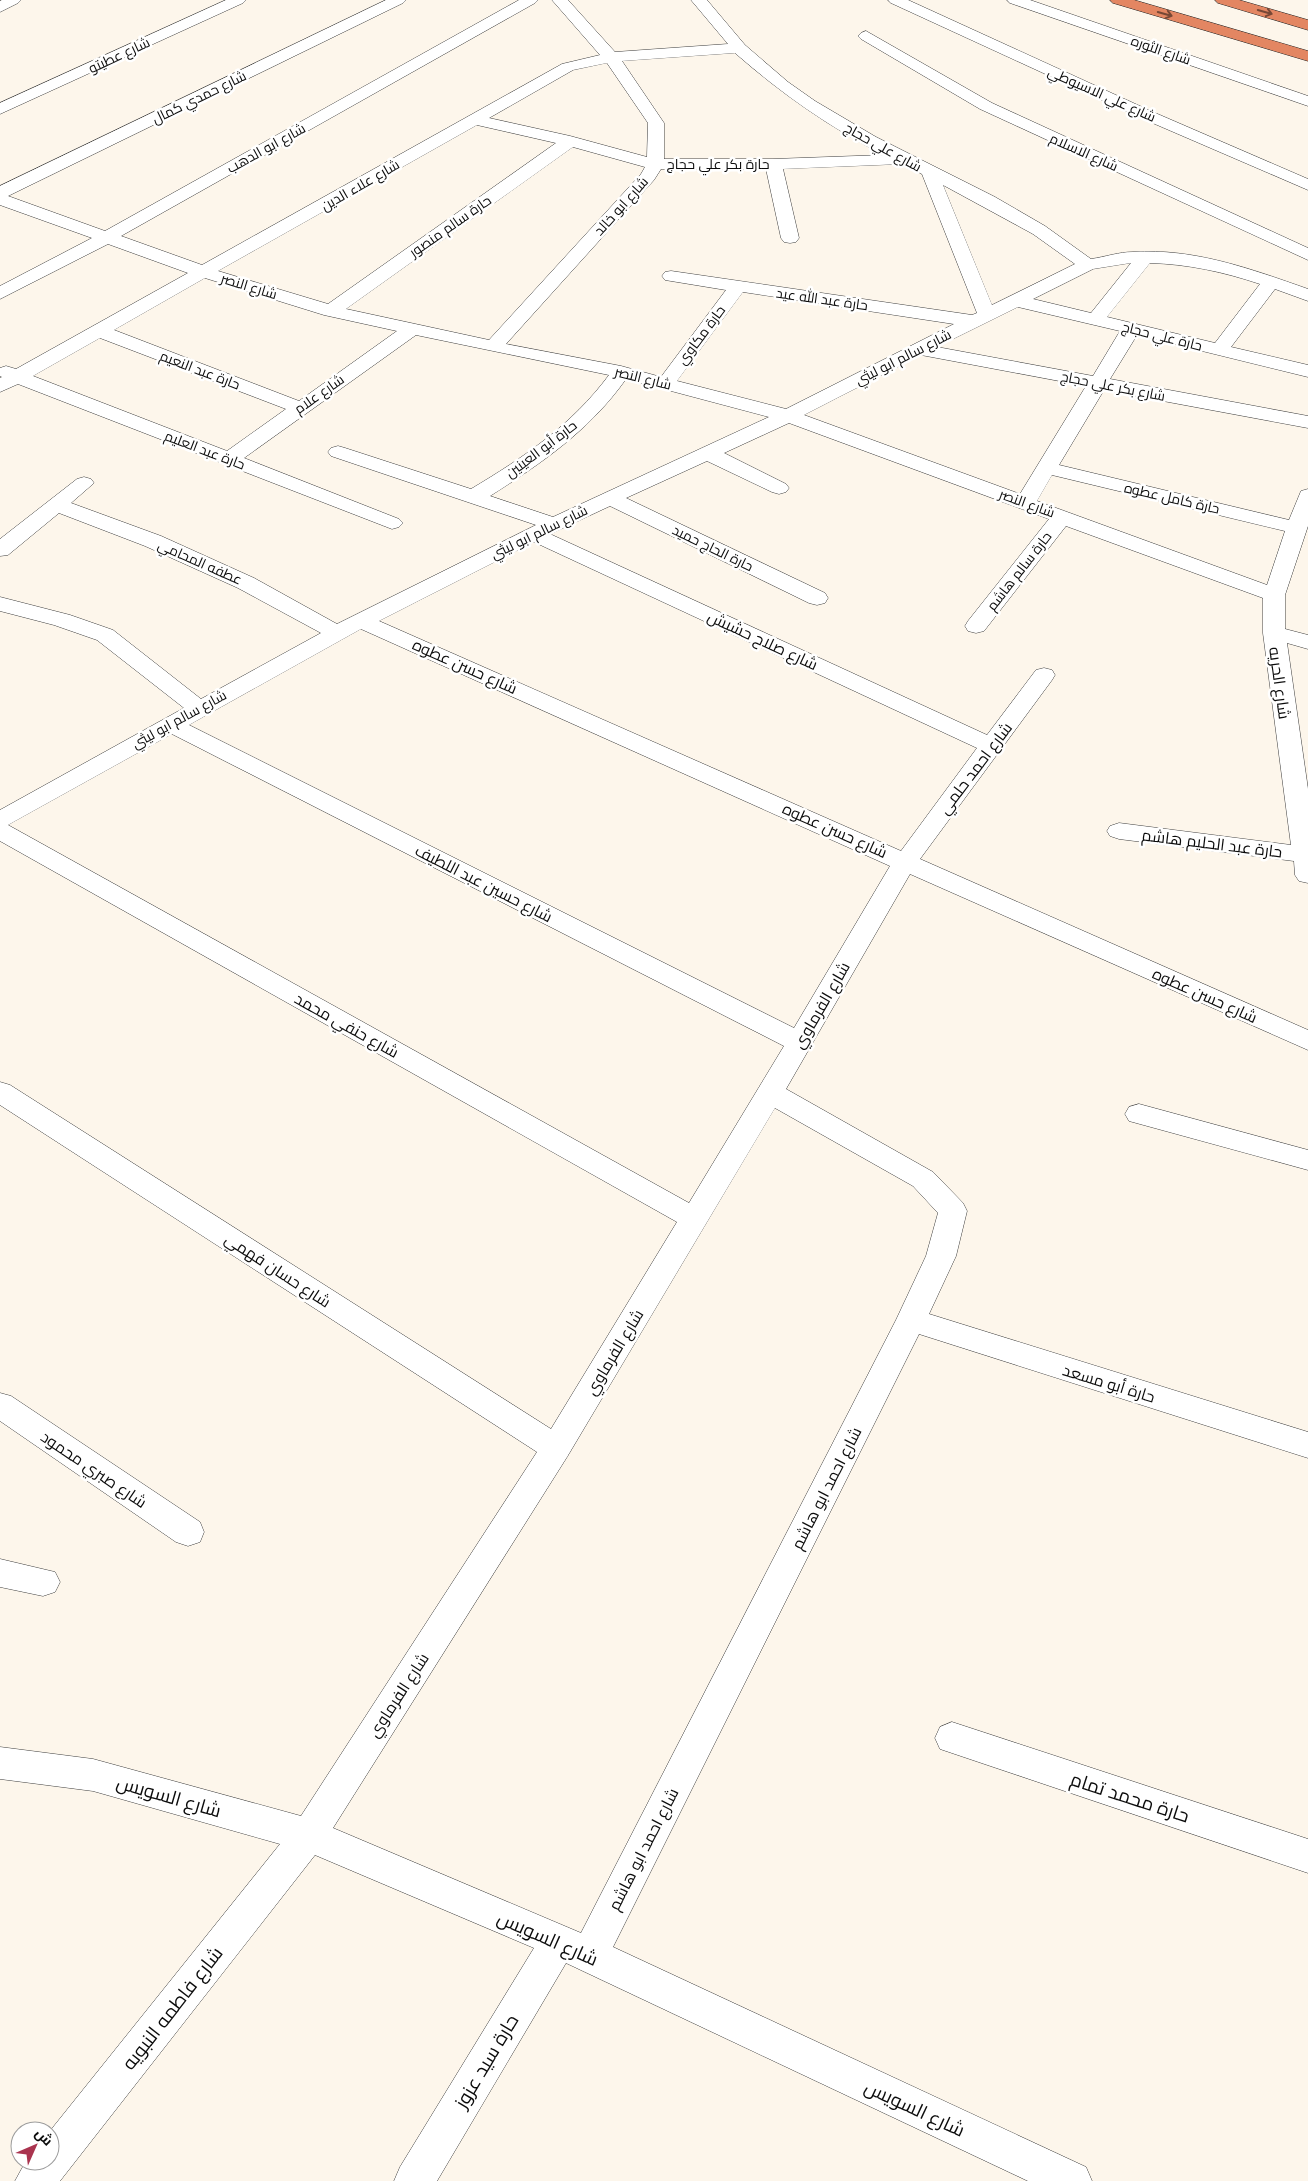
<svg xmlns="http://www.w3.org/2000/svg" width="1308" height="2181" viewBox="0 0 1308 2181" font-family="Spectral,Cairo,serif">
	<rect width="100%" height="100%" fill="#fdf6eb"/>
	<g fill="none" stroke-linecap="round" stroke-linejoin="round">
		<defs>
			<g id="street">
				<path d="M2 0H21L18 3 0 12V1Z"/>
				<path d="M226 0H246L243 3 0 114V103Z"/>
				<path d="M386 0H406L403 3 8 196 105 231 519 0H538L535 3 121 236 202 265 562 64 600 55 552 0H568L615 52 728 44 691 0H707L745 45 788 82 815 101 876 137 995 197 1045 226 1091 259C1105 257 1119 252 1133 252 1194 248 1251 269 1308 289V301L1275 289 1231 347 1308 365V377L1137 335 1110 379 1308 416V428L1104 390 1059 465 1289 520 1301 491 1308 489V526L1285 595V629L1308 635V649L1287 643 1308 789V883L1299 881 1295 875 1294 861 1119 839 1110 836 1107 831 1110 826 1119 823 1291 845 1263 633V598L1066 526 984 631 976 633 968 631 965 626 968 621 1049 519 789 423 724 453 786 484 789 488 786 492 779 494 772 492 707 461 626 498 825 593 828 598 825 603 817 605 809 603 610 506 550 534 987 735 1036 670 1044 668 1052 670 1055 675 1052 680 920 859 1308 1030V1050L910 874 786 1089 933 1172 963 1203 967 1211 956 1256 929 1314 1308 1432V1458L919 1334 613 1947 1086 2167 1092 2181H1028L566 1963 437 2181H394L400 2167 534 1948 315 1855 60 2181H15L26 2161H50V2131L280 1844 93 1791 0 1779V1747L93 1759 301 1816 537 1452 0 1105V1082L10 1085 551 1429 677 1222 0 841V810L184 708 97 640 54 625 0 611V597L70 615 113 630 201 699 321 633 238 588 145 546 59 513 8 555 0 556V539L77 479 84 477 91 479 94 483 71 503 161 536 254 578 337 624 536 525 331 456 328 452 331 448 338 446 345 448 471 489C523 458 572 425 609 375L416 335 244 458 399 519 403 523 399 527 392 529 18 384 0 392V378L2 377 0 376V368L6 366 16 369 188 273 108 244 0 299V286L92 238 0 205V186ZM735 53C782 94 829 127 884 155L773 159H664V123L622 61ZM607 63 648 123 647 157 570 136 489 118 573 70ZM477 125 556 143 328 304 218 271ZM573 147 645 167 641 174 489 340 346 309ZM903 164 922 174 977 313 972 315 671 271 665 272 662 276 665 280 726 290 661 377 621 366 506 344 654 180 661 169H766L781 238 784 242 790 243 796 242 799 238 783 169ZM943 185 1033 234 1075 264 992 305ZM1131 263 1091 313 1033 299 1093 269ZM1150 263C1188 264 1224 272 1260 284L1215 343 1107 317ZM205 278 324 315 397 331 299 401 114 330ZM743 292 954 324 786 409 677 381ZM1018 307 1120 331 1093 376 937 347ZM100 338 286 409 227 451 33 376ZM921 355 1086 386 1020 494 804 415ZM626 379 769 417 553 517 490 496C542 463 590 430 626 379ZM1052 475 1285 531 1267 585 1037 501ZM534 542 977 748 901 851 379 621ZM361 629 890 866 794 1028 189 725ZM172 734 784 1046 689 1203 8 825ZM775 1108 913 1186 938 1213 926 1256 896 1320 581 1933 333 1828 567 1457Z"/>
				<path d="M888 0H908L1153 112 1308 179V190L1141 118 891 3Z"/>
				<path d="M1007 0H1030L1308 96V106L1010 3Z"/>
				<path d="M866 31 992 103 1308 248V260L980 109 861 39 858 36 861 33Z"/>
				<path d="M1139 1104 1308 1150V1170L1129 1121 1125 1114 1129 1107Z"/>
				<path d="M0 1393 11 1396 200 1522 204 1532 200 1542 188 1546 176 1542 0 1421Z"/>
				<path d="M0 1559 55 1572 60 1582 55 1592 43 1596 0 1587Z"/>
				<path d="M952 1722 1308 1839V1873L940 1749 935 1738 940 1727Z"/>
			</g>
			<g id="highway">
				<path d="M1110 0H1134L1308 51V61L1113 3Z"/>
				<path d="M1215 0H1239L1308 20V30L1218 3Z"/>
			</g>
		</defs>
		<!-- street casing -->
		<use href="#street" stroke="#3e3e3e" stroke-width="1"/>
		<!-- highway casing -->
		<use href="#highway" stroke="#1c1c1c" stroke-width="1"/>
		<!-- street -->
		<use href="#street" fill="#fff" fill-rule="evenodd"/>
		<!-- highway -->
		<use href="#highway" fill="#e38662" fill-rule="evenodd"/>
	</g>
	<!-- one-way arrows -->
	<defs><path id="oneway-shaft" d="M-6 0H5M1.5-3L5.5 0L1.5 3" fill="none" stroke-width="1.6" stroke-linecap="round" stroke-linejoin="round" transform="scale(1.25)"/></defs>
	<g stroke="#774836">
		<use href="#oneway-shaft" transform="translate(1265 12) rotate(16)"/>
		<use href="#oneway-shaft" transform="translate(1165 14) rotate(16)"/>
	</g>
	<g text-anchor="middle" stroke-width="5" stroke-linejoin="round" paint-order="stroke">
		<!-- far-street labels -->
		<g font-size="14" fill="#0b0b0b" stroke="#fff">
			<text transform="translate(1161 50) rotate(19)" y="5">شارع الثوره</text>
			<text transform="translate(119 55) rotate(-25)" y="5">شارع عطيتو</text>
			<text transform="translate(1102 94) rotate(24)" y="5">شارع علي الاسيوطي</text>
			<text transform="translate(199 97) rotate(-26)" y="5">شارع حمدي كمال</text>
			<text transform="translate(883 147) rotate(29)" y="5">شارع علي حجاج</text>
			<text transform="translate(266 148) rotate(-29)" y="5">شارع ابو الدهب</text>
			<text transform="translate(1084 152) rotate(24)" y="5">شارع الاسلام</text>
			<text x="718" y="169">حارة بكر علي حجاج</text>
			<text transform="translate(360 185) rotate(-30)" y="5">شارع علاء الدين</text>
			<text transform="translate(621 206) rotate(-48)" y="5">شارع ابو خالد</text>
			<text transform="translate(450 226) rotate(-35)" y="5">حارة سالم منصور</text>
			<text transform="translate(249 286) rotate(17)" y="5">شارع النصر</text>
			<text transform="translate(822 299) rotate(8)" y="5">حارة عبد الله عيد</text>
			<text transform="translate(701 335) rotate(-53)" y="5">حارة مكاوي</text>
			<text transform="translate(1162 336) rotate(14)" y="5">حارة علي حجاج</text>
			<text transform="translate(903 357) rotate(-27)" y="5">شارع سالم ابو ليثي</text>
			<text transform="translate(200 370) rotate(21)" y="5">حارة عبد النعيم</text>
			<text transform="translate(643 378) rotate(14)" y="5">شارع النصر</text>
			<text transform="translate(1113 386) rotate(11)" y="5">شارع بكر علي حجاج</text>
			<text transform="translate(319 394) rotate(-35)" y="5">شارع علام</text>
			<text transform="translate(541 449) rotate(-37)" y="5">حارة أبو العينين</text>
			<text transform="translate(205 450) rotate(21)" y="5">حارة عبد العليم</text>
			<text transform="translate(1172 498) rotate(13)" y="5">حارة كامل عطوه</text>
			<text transform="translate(1027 503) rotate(20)" y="5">شارع النصر</text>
			<text transform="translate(539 532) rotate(-26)" y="5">شارع سالم ابو ليثي</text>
			<text transform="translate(713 548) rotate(26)" y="5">حارة الحاج حميد</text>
			<text transform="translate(200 562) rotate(24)" y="5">عطفه المحامي</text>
			<text transform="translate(1019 571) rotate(-52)" y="5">حارة سالم هاشم</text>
			<text transform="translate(179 719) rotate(-29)" y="5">شارع سالم ابو ليثي</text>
		</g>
		<!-- street labels -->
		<g font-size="16" fill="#0b0b0b" stroke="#fff">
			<text transform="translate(763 640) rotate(25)" y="6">شارع صلاح حشيش</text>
			<text transform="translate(465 666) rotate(24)" y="6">شارع حسن عطوه</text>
			<text transform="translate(1280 683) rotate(82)" y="6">شارع الحريه</text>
			<text transform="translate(975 768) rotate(-53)" y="6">شارع احمد حلمي</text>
			<text transform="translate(835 830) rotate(24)" y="6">شارع حسن عطوه</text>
			<text transform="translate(1212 843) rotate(7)" y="6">حارة عبد الحليم هاشم</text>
			<text transform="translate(484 883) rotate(27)" y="6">شارع حسين عبد اللطيف</text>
			<text transform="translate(1205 995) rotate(24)" y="6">شارع حسن عطوه</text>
			<text transform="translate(821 1005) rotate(-60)" y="6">شارع الفرماوي</text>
			<text transform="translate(347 1025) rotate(29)" y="6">شارع حنفي محمد</text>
			<text transform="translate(278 1270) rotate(33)" y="6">شارع حسان فهمي</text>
			<text transform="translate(614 1352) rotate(-59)" y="6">شارع الفرماوي</text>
			<text transform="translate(1109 1383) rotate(17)" y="6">حارة أبو مسعد</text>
			<text transform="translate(94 1469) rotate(34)" y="6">شارع صبري محمود</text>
			<text transform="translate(826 1488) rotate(-63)" y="6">شارع احمد ابو هاشم</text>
			<text transform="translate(398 1695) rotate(-57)" y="6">شارع الفرماوي</text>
			<text transform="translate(643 1849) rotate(-63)" y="6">شارع احمد ابو هاشم</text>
		</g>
		<!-- near-street labels -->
		<g font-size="19" fill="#0b0b0b" stroke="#fff">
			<text transform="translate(169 1796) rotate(16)" y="7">شارع السويس</text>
			<text transform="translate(1130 1797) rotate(18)" y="7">حارة محمد تمام</text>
			<text transform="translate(548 1938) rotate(24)" y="7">شارع السويس</text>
			<text transform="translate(172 2008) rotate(-52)" y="7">شارع فاطمه النبويه</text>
			<text transform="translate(486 2061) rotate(-59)" y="7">حارة سيد عزوز</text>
			<text transform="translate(915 2108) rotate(25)" y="7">شارع السويس</text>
		</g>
	</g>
	<!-- north arrow -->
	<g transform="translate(35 2146) rotate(45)"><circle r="24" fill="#ffffff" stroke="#9d9d9d"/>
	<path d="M0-4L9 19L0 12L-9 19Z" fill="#aa344f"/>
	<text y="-8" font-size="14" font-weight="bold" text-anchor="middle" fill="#0b0b0b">ش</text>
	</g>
</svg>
